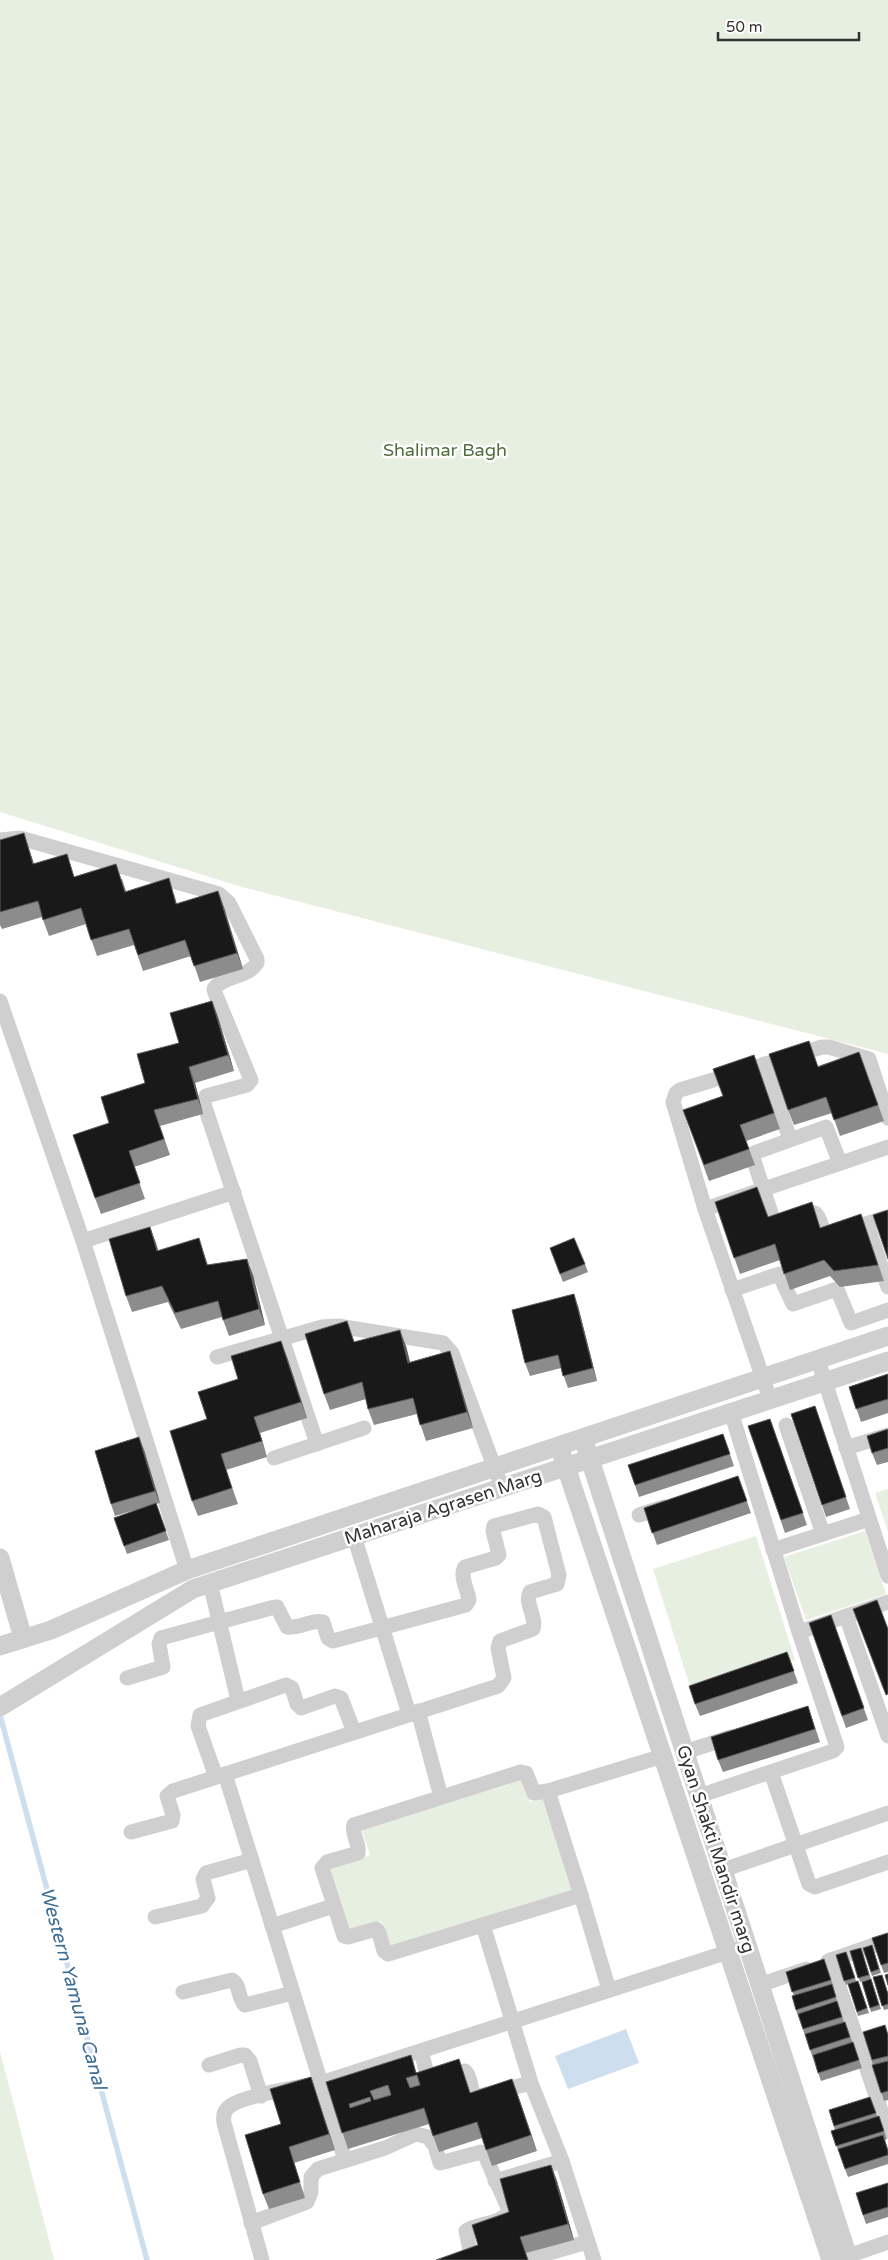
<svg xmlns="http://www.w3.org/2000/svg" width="888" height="2260" viewBox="0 0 888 2260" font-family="'Varela Round',sans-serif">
	<rect width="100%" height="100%" fill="#fff"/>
	<!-- green -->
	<g fill="#e7efe1">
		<path d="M0 0H888V1054L242 887 0 812Z"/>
		<path d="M888 1489V1532L875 1493Z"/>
		<path d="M865 1531 886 1594 806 1620 784 1557Z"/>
		<path d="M756 1536 795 1660 692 1693 653 1569Z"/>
		<path d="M522 1777 530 1802 544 1797 573 1890 390 1948 381 1921 347 1931 327 1869 370 1855 361 1828Z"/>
		<path d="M0 2051 54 2260H0Z"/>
	</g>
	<!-- water -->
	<path fill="#cddfee" d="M626 2029 639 2063 568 2089 555 2056Z"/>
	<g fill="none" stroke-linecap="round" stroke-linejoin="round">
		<!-- stream -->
		<path stroke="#cddfee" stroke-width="5.5" d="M0 1715 147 2260"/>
		<!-- minor -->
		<g stroke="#cfcfcf" stroke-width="15">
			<path d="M0 840 20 838 219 894 229 903 257 959V963C248 978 223 975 214 989L215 993 251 1080 247 1085 206 1096 204 1104 317 1444"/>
			<path d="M0 1001 83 1241 187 1570"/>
			<path d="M764 1064 790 1139"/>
			<path d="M840 1163 826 1127 754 1153 753 1158 774 1222 779 1223 815 1213C822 1219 821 1231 827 1236L888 1217"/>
			<path d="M705 1209 673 1102 676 1093 680 1090 822 1047H829L869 1059 888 1118"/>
			<path d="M867 1224 888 1287"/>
			<path d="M83 1241 234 1192"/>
			<path d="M732 1290 779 1274 793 1304 837 1289 851 1323 888 1310"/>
			<path d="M217 1357 322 1327 338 1326 443 1343 452 1353 502 1488"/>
			<path d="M818 1360 888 1576"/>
			<path d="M770 1399 705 1209 888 1147"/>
			<path d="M786 1425 823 1534"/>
			<path d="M846 1448 888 1435"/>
			<path d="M274 1458 364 1428"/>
			<path d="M639 1515 664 1507"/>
			<path d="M354 1536 409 1714"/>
			<path d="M773 1550 869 1519"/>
			<path d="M210 1583 238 1700"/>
			<path d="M846 1616 888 1736"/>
			<path d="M799 1632 888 1602"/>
			<path d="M127 1678 163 1667 159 1644 161 1638 271 1608 277 1607 287 1627C300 1629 312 1619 323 1622L328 1638 333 1641 466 1605 469 1600C468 1590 459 1576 465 1567L496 1558 499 1555 493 1531 494 1526 538 1514 544 1517 559 1575 557 1584 530 1592C524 1604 537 1616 533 1629L500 1641 498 1648 504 1678 498 1686 173 1791 167 1796 173 1815 172 1821 131 1832"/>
			<path d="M418 1711 441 1797"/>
			<path d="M685 1752 731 1737"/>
			<path d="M521 1772 526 1773 534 1793 548 1791 581 1895 388 1954 384 1951 379 1933 376 1929 348 1937 344 1936 322 1868 327 1862 358 1853C360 1843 351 1835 354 1825Z"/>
			<path d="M771 1772 809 1884 815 1887 888 1862"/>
			<path d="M225 1774 345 2160"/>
			<path d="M216 1777 198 1726 200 1715 286 1685 292 1688 297 1704 301 1708 335 1696 341 1698 354 1732"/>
			<path d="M548 1791 663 1756"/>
			<path d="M699 1796 833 1751 837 1747 799 1632 731 1412"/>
			<path d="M723 1870 888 1813"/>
			<path d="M581 1895 609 1990"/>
			<path d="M155 1917 202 1906 208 1898 203 1879 206 1873 252 1860"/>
			<path d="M483 1925 531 2083 562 2161 594 2260"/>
			<path d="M272 1926 333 1906"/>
			<path d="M830 1960 888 2131"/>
			<path d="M828 1961 888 1940"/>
			<path d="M760 1985 806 1969"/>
			<path d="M183 1992 232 1980C241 1985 237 1998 245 2005L293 1993"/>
			<path d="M421 2051 428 2078 432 2079 465 2071C472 2077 469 2090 476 2097L531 2083"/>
			<path d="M209 2065 241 2055H245L250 2061 261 2096"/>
			<path d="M495 2181 562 2161"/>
			<path d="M251 2223 307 2202 311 2192V2177L318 2169 385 2148 416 2134 428 2137 435 2146 440 2163 481 2152 484 2153 509 2210C503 2225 478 2222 466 2231L472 2260"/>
			<path d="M839 2259 888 2242"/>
			<path d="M262 2260 224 2123C223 2117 224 2110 230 2106 244 2095 301 2087 321 2083L737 1949"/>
			<path d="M533 2260 532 2258 587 2242"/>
		</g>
		<!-- tertiary -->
		<g stroke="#cfcfcf" stroke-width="19">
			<path d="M586 1447 849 2260"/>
			<path d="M562 1455 831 2260"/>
			<path d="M0 1558 23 1638"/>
			<path d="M0 1646 51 1630 187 1570 888 1336"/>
			<path d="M0 1707 193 1589 888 1361"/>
		</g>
	</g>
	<!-- wall -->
	<g fill="#8c8c8c">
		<path d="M0 840 29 849 34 864 74 877 122 879 126 891 174 894 177 904 218 891 243 969 200 982 191 956 143 971 134 945 97 956 86 924 49 936 42 917 2 929 0 925Z"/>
		<path d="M212 1001 218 1017 234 1071 195 1083 203 1114 160 1126 170 1155 134 1167 145 1199 101 1214 95 1198 109 1123 179 1043Z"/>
		<path d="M859 1052 884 1121 840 1136 832 1113 794 1125 788 1110 818 1066Z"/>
		<path d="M754 1055 780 1129 746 1141 755 1165 709 1181 683 1110 723 1096Z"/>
		<path d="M715 1202 768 1217 820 1228 861 1214 884 1281 840 1287 830 1276 790 1290 780 1260 740 1274Z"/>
		<path d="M150 1227 158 1251 204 1254 208 1265 253 1275 265 1325 229 1336 222 1317 181 1329 168 1302 132 1312 126 1296Z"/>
		<path d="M550 1248 585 1264 588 1272 563 1282Z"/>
		<path d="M578 1306 597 1381 568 1388 561 1368 530 1376 525 1363Z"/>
		<path d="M355 1342 406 1346 410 1362 450 1351 455 1367 473 1428 426 1441 417 1414 374 1425 368 1409 366 1399 330 1410 324 1394Z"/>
		<path d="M287 1357 307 1418 260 1433 267 1457 226 1470 238 1504 198 1516 192 1501 238 1379Z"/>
		<path d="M888 1374V1413L861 1422 849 1387Z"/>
		<path d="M815 1406 850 1509 826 1517 791 1414Z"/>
		<path d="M770 1419 807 1525 785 1533 748 1426Z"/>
		<path d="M888 1429V1462L877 1465 872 1453Z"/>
		<path d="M723 1434 734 1466 639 1497 628 1465Z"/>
		<path d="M144 1450 160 1503 156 1504 169 1540 127 1554 114 1518 135 1510 115 1516 111 1504Z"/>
		<path d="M738 1476 751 1513 657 1545 644 1508Z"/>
		<path d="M831 1615 868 1720 846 1728 809 1623Z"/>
		<path d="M787 1652 798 1683 700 1716 695 1704Z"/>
		<path d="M812 1718 820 1742 723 1772 718 1760Z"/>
		<path d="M888 1933V1972L884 1973 881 1965Z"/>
		<path d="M872 1945 881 1973 872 1976 863 1948Z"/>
		<path d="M861 1948 871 1979 860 1982 850 1951Z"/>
		<path d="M846 1952 856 1981H858L869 2013 858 2016 848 1984 846 1985 836 1955Z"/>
		<path d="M824 1959 834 1988H833L844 2022H845L862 2068 821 2081 796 2010 794 1996 786 1972Z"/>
		<path d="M873 1977 888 1994V2009L884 2010Z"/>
		<path d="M871 1979 881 2009 871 2012 862 1982Z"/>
		<path d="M863 2032 888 2034V2100L884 2101Z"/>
		<path d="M417 2072 470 2093 512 2079 537 2151 492 2166 482 2138 439 2152 429 2124 348 2149 326 2082Z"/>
		<path d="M316 2093 335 2150 294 2163 305 2198 269 2209 263 2194 281 2124Z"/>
		<path d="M870 2097 877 2116H879L887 2139 885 2140 888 2149V2164L848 2177 831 2131 835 2130 829 2110Z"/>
		<path d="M551 2165 557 2181 574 2240 526 2253 478 2245 509 2212Z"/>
		<path d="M888 2183V2217L866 2224 863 2215Z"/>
	</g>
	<!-- shaded-wall -->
	<g fill="#5e5e5e">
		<path d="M24 833 29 849 39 880 33 864Z"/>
		<path d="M218 891 224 907 243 969 237 953Z"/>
		<path d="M212 1001 218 1017 234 1071 228 1055Z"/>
		<path d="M189 1067 195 1083 203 1114 198 1099Z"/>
		<path d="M150 1227 156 1243 163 1267 157 1251Z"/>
		<path d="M247 1259 253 1275 265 1325 259 1309Z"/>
		<path d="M574 1294 578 1306 597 1381 593 1368Z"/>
		<path d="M400 1330 406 1346 414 1379 408 1363Z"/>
		<path d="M281 1341 287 1357 307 1418 301 1402Z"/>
		<path d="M450 1351 455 1367 473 1428 467 1412Z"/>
		<path d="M254 1417 260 1433 267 1457 262 1441Z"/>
		<path d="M139 1437 144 1450 160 1503 155 1491Z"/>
		<path d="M311 2077 316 2093 335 2150 329 2134Z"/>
		<path d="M512 2079 518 2095 537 2151 531 2135Z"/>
		<path d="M551 2165 557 2181 574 2240 568 2224Z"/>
	</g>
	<!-- building -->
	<g fill="#191919" stroke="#5e5e5e" fill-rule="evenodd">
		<path d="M24 833 33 864 67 854 74 877 116 864 125 892 169 878 176 904 218 891 237 953 194 966 185 940 138 955 129 929 91 940 81 908 43 920 38 901 0 912V840Z"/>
		<path d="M212 1001 228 1055 189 1067 198 1099 154 1110 164 1139 129 1151 140 1183 95 1198 73 1135 109 1123 101 1097 145 1083 137 1054 179 1043 170 1013Z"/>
		<path d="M809 1041 818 1067 859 1052 878 1105 834 1120 826 1097 788 1110 769 1054Z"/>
		<path d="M754 1055 774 1113 740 1125 749 1149 704 1165 683 1110 723 1096 713 1069Z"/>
		<path d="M757 1187 768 1217 812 1202 820 1228 861 1214 878 1265 834 1271 824 1260 784 1274 775 1244 734 1258 715 1202Z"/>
		<path d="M888 1210V1259L873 1215Z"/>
		<path d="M150 1227 157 1251 199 1238 207 1265 247 1259 259 1309 223 1320 218 1301 175 1313 162 1286 126 1296 109 1239Z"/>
		<path d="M574 1238 585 1264 560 1274 550 1248Z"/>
		<path d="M574 1294 593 1368 563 1376 558 1355 525 1363 512 1310Z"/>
		<path d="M347 1321 354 1342 400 1330 408 1363 450 1351 467 1412 420 1425 413 1398 368 1409 362 1382 324 1394 305 1334Z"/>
		<path d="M281 1341 301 1402 254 1417 262 1441 221 1454 232 1488 192 1501 170 1431 207 1419 198 1392 238 1379 231 1356Z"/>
		<path d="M888 1374V1399L856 1409 849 1387Z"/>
		<path d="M815 1406 846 1497 822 1505 791 1414Z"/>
		<path d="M770 1419 803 1513 781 1520 748 1426Z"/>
		<path d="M888 1429V1448L872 1453 867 1436Z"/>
		<path d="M723 1434 730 1454 635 1485 628 1465Z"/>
		<path d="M139 1437 155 1491 111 1504 95 1451Z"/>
		<path d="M738 1476 747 1501 652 1533 644 1508Z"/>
		<path d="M156 1503 166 1531 124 1546 114 1518Z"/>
		<path d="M877 1600 888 1629V1694L886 1695 853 1609Z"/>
		<path d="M831 1615 864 1708 842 1716 809 1623Z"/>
		<path d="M787 1652 794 1671 695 1704 689 1686Z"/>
		<path d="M808 1706 815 1729 718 1760 711 1737Z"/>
		<path d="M888 1933V1963L881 1965 872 1938Z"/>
		<path d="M872 1945 879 1969 871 1972 863 1948Z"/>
		<path d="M861 1948 869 1975 858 1978 850 1951Z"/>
		<path d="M846 1952 855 1978 844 1981 836 1955Z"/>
		<path d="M824 1959 831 1980 792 1992 786 1972Z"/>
		<path d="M888 1974V1985L885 1975Z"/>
		<path d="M882 1975 888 1994V2004L882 2006 873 1977Z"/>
		<path d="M871 1979 879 2005 870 2008 862 1982Z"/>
		<path d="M858 1981 867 2008 857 2012 848 1984Z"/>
		<path d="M832 1984 836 1997 796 2010 792 1996Z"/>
		<path d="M837 2001 842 2017 803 2029 798 2014Z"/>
		<path d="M845 2022 850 2037 810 2050 805 2034Z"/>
		<path d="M885 2025 888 2035V2056L872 2060 863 2032Z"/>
		<path d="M853 2042 859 2060 818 2073 813 2055Z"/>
		<path d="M411 2055 416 2073 459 2059 470 2093 512 2079 531 2135 486 2150 477 2122 433 2136 424 2108 342 2133 326 2082ZM417 2075 420 2085 410 2088 406 2078ZM388 2085 391 2095 374 2100 370 2091ZM370 2097 371 2101 350 2108 349 2104Z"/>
		<path d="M888 2061V2091L881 2093 872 2065Z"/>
		<path d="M311 2077 329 2134 289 2147 300 2182 263 2194 245 2135 281 2124 270 2089Z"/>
		<path d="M870 2097 876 2113 834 2126 829 2110Z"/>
		<path d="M879 2116 884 2131 836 2146 831 2131Z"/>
		<path d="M883 2135 888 2151V2155L845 2169 838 2149Z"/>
		<path d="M551 2165 568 2224 520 2237 528 2260H436L478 2245 472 2225 509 2212 500 2179Z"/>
		<path d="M888 2183V2207L863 2215 856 2193Z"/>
	</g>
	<g text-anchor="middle" stroke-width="5" stroke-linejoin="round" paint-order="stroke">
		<!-- park labels -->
		<g font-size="18" fill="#516f3e" stroke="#fff">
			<text x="445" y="456">Shalimar Bagh</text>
		</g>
		<!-- street labels -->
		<g font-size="18" fill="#323232" stroke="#fff">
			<text transform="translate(443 1507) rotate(-18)" y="6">Maharaja Agrasen Marg</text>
			<text transform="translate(716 1849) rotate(72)" y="6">Gyan Shakti Mandir marg</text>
		</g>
		<!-- water labels -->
		<g font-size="19" font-style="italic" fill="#3d6e97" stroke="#fff">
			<text transform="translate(74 1988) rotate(75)" y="7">Western Yamuna Canal</text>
		</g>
	</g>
	<!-- scale -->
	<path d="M718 32v8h141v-8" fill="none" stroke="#323232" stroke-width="2.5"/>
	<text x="726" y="32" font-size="15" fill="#323232" stroke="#ffffff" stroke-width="4" paint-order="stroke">50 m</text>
</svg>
